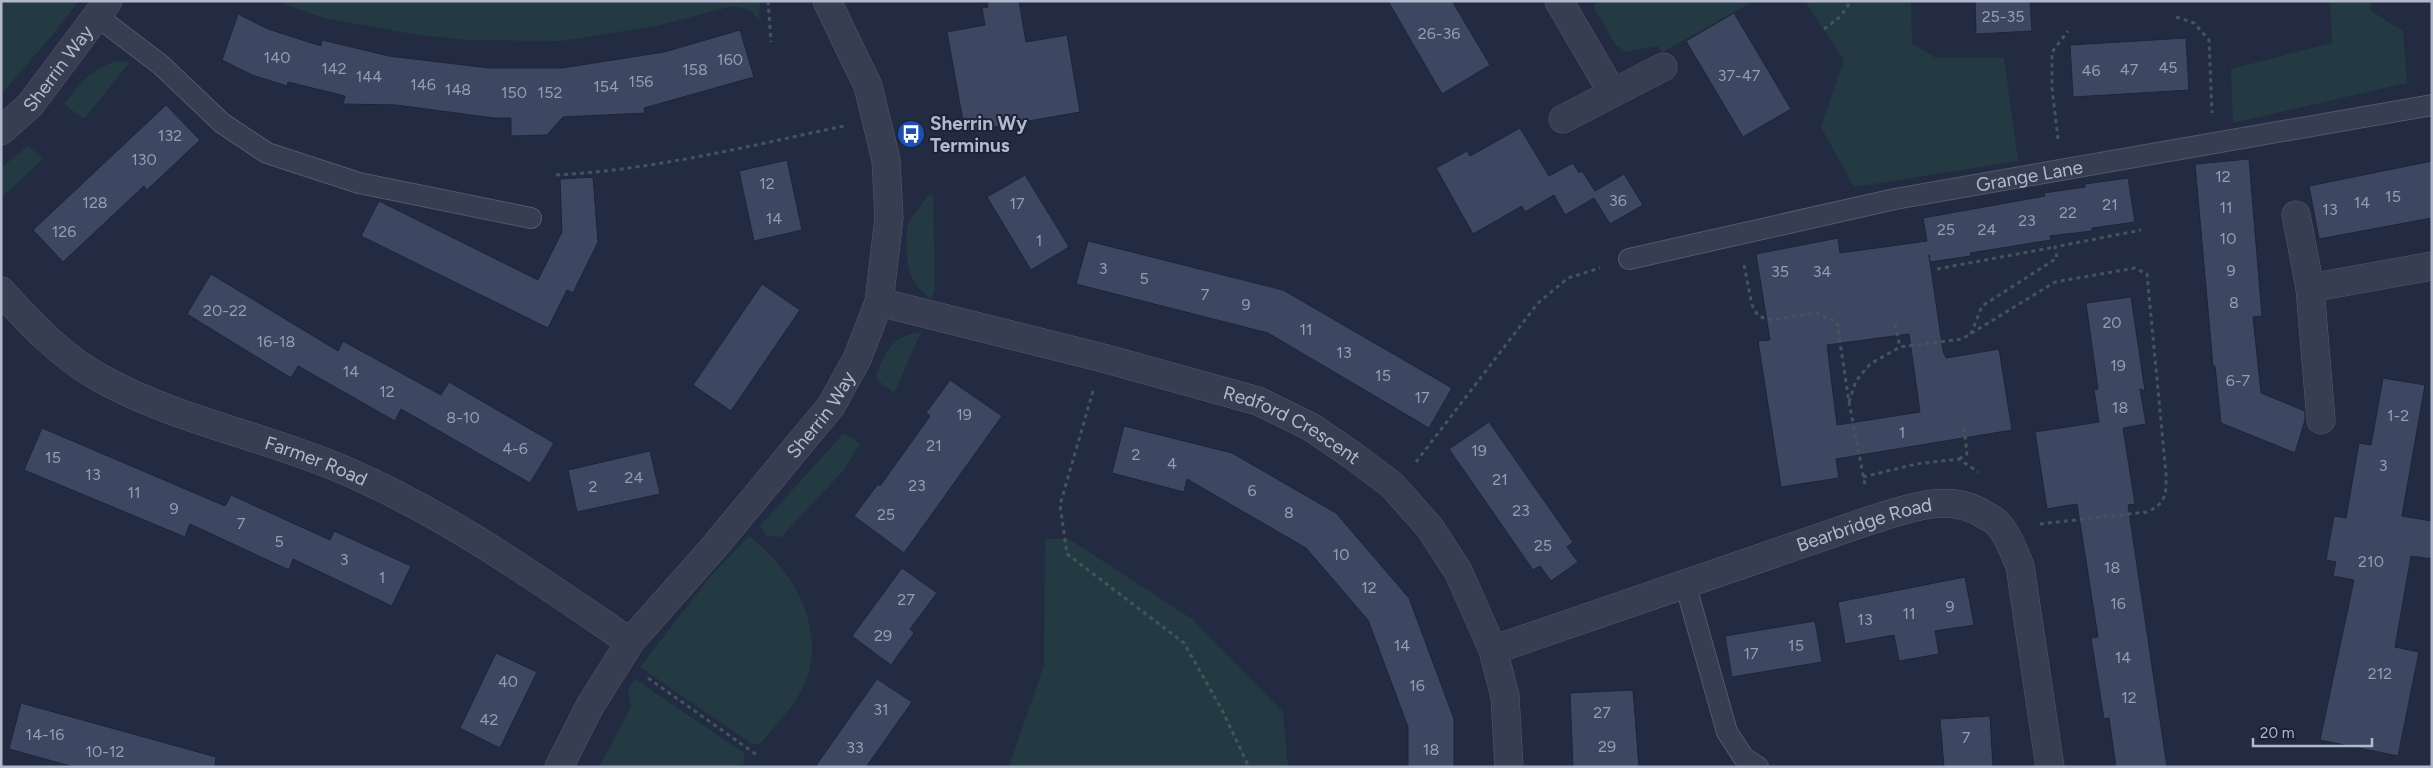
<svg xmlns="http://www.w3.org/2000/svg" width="2433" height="768" viewBox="0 0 2433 768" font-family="Figtree,sans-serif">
	<rect width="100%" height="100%" fill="#222b41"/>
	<!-- green -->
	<g fill="#243a42">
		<path d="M1 1H79L48 40 1 94Z"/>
		<path d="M276 1H760L759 19 749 10 733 6 656 26 561 41 469 40 418 35 324 18Z"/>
		<path d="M1600 1H1754L1663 52 1657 46 1626 52 1615 44 1593 6Z"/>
		<path d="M1805 1H1911L1912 43 1936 58H2004L2018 161 1854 187 1821 127 1844 60Z"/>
		<path d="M2330 1H2372L2370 10 2403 31 2407 83 2233 123 2231 69 2332 43Z"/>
		<path d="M117 61 130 62 84 119 64 104C81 83 90 69 117 61Z"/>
		<path d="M28 146 43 159 1 198V168Z"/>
		<path d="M933 195 935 289 931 299C912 284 906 270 907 245 907 239 906 231 908 225 911 216 922 206 927 196Z"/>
		<path d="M921 332 894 393 881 383 876 376C886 351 892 335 921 332Z"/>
		<path d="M844 433 860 444 844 470 781 537 767 536 760 526Z"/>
		<path d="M749 536C790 567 824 622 808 675 800 701 776 724 760 744H752L640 667 709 578Z"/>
		<path d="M1045 539H1069L1192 619 1283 712 1288 767H1009L1044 665Z"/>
		<path d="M635 679 744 753 745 762 740 767H599L631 707 628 690Z"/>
	</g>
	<!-- building -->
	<g fill="#3e4762" stroke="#1e2538" fill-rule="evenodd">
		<path d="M987 1H1019L1026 42 1067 35 1080 112 965 132 947 32 985 25 982 8 988 7Z"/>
		<path d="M1388 1H1452L1490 65 1442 94Z"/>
		<path d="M1975 1H2030L2032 31 1976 34Z"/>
		<path d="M1734 13 1791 109 1743 137 1686 41Z"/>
		<path d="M238 14 268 29 321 46 322 40 389 56 489 68H562L664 52 740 30 754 77 644 108 645 113 563 117 547 135 511 136V118H494L396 105 343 104 345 96 288 82 287 86 252 75 222 60Z"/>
		<path d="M2186 38 2189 90 2073 97 2070 45Z"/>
		<path d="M166 105 200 140 147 190 144 186 63 262 33 230Z"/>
		<path d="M1520 128 1549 176 1573 163 1579 173 1582 171 1595 191 1624 174 1643 205 1610 224 1594 198 1565 215 1554 195 1525 212 1522 206 1473 234 1436 168 1467 151 1470 156Z"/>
		<path d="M2249 159 2262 316 2253 317 2261 393 2305 411V420L2295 453 2221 423 2215 366H2213L2195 164Z"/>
		<path d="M787 160 802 230 754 241 739 171Z"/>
		<path d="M2432 161V218L2319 239 2309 186Z"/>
		<path d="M1025 175 1069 247 1031 270 987 197Z"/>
		<path d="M593 177 598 242 573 293 567 290 548 328 361 236 379 201 538 280 562 232 560 179Z"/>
		<path d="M2128 178 2135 222 2092 228V231L2050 236 2051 240 1970 253 1971 256 1930 262 1929 255 1943 351 1946 358 1999 349 2012 430 1836 459 1839 478 1781 487 1758 341 1770 340 1756 254 1838 238 1840 253 1927 241 1923 218 2045 196 2044 193 2085 187V184ZM1909 334 1920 412 1837 425 1827 345Z"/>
		<path d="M1088 241 1283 290 1452 388 1429 428 1268 333 1076 284Z"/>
		<path d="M211 274 338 351 343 341 441 395 449 382 554 443 530 483 401 409 395 421 298 366 291 378 187 314Z"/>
		<path d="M762 284 800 310 731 411 693 385Z"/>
		<path d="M2131 297 2145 391 2140 389 2146 424 2123 428 2135 504 2128 505 2167 767H2116L2109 718 2104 719 2091 638 2098 637 2077 504 2047 509 2035 432 2099 422 2094 390 2098 389 2086 303Z"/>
		<path d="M2383 378 2425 385 2402 516 2432 521V559L2411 556 2395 647 2419 652 2398 756 2320 740 2354 580 2333 576 2336 562 2326 560 2334 516 2346 518 2359 443 2371 445Z"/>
		<path d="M950 380 1002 416 904 553 854 516 878 484 880 486 930 416 926 413Z"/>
		<path d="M1489 422 1573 542 1567 547 1578 562 1551 581 1540 566 1533 570 1449 449Z"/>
		<path d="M1124 426 1232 453 1336 513 1409 598 1454 719V767H1408V727L1368 620 1306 548 1187 479 1184 492 1112 473Z"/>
		<path d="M42 428 225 506 231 495 330 540 334 531 411 566 392 606 293 559 289 570 190 524 185 537 24 470Z"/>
		<path d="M650 451 660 494 577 512 568 470Z"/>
		<path d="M902 568 937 593 910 629 914 633 891 665 852 636Z"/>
		<path d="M1965 577 1974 625 1935 631 1939 654 1899 661 1894 635 1845 644 1838 602Z"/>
		<path d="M1815 621 1822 662 1732 677 1725 636Z"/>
		<path d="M496 653 537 672 500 748 460 728Z"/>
		<path d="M877 679 912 702 866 767H815Z"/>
		<path d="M1633 690 1639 767H1573L1570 693Z"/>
		<path d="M21 703 216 757 215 767H74L9 749Z"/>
		<path d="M1990 716 1993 767H1944L1940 719Z"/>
	</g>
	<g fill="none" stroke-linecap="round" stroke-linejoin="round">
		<defs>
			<g id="lane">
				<path d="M98 17 161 65 222 123 267 153 359 183 531 218"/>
				<path id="s1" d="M1629 259 1895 199 2432 105"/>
				<path d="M1685 583 1727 732 1744 758 1758 767"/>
			</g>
			<g id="street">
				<path d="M1559 1 1612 92"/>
				<path d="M1563 119 1663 67"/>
				<path id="s2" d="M1 131 30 105 108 1"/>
				<path d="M2296 215 2310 288 2321 420"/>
				<path d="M2310 288 2432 266"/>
				<path id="s3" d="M1 291C30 323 62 357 100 378 177 421 266 436 346 471 448 515 539 580 630 642"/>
				<path id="s4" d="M879 302 1103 358 1258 401 1311 427 1352 455 1392 485 1430 528 1458 571 1493 650 1505 696 1509 767"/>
				<path id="s5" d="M1493 650 1871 520C1907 509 1948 492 1983 514 1989 517 1995 520 1999 525 2009 537 2014 552 2020 566L2050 767"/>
				<path id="s6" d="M559 767 590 706 630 642 715 546 831 406 857 359 879 302 889 218 886 160 868 86 827 1"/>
			</g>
		</defs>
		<!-- lane casing -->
		<use href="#lane" stroke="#52596c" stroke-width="22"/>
		<!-- street casing -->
		<use href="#street" stroke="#52596c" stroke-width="29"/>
		<!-- path -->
		<g stroke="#40565c" stroke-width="3" stroke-dasharray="4 4" stroke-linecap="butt">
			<path d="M768 1 771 42"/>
			<path d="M2176 17 2194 23 2209 40 2212 113"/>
			<path d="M1824 29 1840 17 1851 1"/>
			<path d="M2058 139 2052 88V52L2068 31"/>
			<path d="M556 175C653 170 749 146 844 126"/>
			<path d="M1744 265 1752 305 1758 316 1771 320 1816 313 1837 322 1849 402 1865 485"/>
			<path d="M1937 269 2055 247"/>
			<path d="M1895 324 1900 347"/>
			<path d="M1971 334 1982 306 2057 258 2055 247 2141 230"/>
			<path d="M1093 391 1060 505 1067 554 1184 643 1222 710 1249 767"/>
			<path d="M1849 402 1856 381 1870 364 1900 347 1962 339 2055 282 2135 268 2147 274 2166 474C2166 494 2167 503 2147 512L2039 524"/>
			<path d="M1959 459 1967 454 1964 426"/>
			<path d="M1416 462 1538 303 1568 278 1600 268"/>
			<path d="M1863 477 1916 464 1959 459 1978 472"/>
			<path d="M648 678 757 755"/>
		</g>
		<!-- lane -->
		<use href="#lane" stroke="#373e51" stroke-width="20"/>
		<!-- street -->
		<use href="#street" stroke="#373e51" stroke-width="28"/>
	</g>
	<!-- icons -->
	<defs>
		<symbol id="bus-disc" viewBox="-11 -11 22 22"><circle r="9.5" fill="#1a4fb4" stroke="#1c2336"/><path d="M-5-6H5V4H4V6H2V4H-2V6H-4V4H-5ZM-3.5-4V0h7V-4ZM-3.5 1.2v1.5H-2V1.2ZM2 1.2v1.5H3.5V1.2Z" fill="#fff"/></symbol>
	</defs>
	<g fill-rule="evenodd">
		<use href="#bus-disc" x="895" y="118" width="32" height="32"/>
	</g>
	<g text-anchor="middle" stroke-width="4" stroke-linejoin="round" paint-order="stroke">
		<!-- number labels -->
		<g font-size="16" fill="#969cb2">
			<text x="2003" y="22">25-35</text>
			<text x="1439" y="39">26-36</text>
			<text x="277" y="63">140</text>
			<text x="730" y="65">160</text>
			<text x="2168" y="73">45</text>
			<text x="334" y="74">142</text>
			<text x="695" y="75">158</text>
			<text x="2129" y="75">47</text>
			<text x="2091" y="76">46</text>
			<text x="1739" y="81">37-47</text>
			<text x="369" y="82">144</text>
			<text x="641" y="87">156</text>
			<text x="423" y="90">146</text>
			<text x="606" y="92">154</text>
			<text x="458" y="95">148</text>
			<text x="514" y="98">150</text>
			<text x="550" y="98">152</text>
			<text x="170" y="141">132</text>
			<text x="144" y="165">130</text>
			<text x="2223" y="182">12</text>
			<text x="767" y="189">12</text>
			<text x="2393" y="202">15</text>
			<text x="1618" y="206">36</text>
			<text x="95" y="208">128</text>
			<text x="2362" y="208">14</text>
			<text x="1017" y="209">17</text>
			<text x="2110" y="210">21</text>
			<text x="2226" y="213">11</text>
			<text x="2330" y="215">13</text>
			<text x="2068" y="218">22</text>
			<text x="774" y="224">14</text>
			<text x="2027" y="226">23</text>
			<text x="1946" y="235">25</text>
			<text x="1987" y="235">24</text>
			<text x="64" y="237">126</text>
			<text x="2228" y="244">10</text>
			<text x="1039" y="246">1</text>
			<text x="1103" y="274">3</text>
			<text x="2231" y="276">9</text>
			<text x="1780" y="277">35</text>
			<text x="1822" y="277">34</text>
			<text x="1144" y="284">5</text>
			<text x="1205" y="300">7</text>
			<text x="2234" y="308">8</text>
			<text x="1246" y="310">9</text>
			<text x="225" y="316">20-22</text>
			<text x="2112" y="328">20</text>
			<text x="1306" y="335">11</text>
			<text x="276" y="347">16-18</text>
			<text x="1344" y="358">13</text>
			<text x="2118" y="371">19</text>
			<text x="351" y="377">14</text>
			<text x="1383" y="381">15</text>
			<text x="2238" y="386">6-7</text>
			<text x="387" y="397">12</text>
			<text x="1422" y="403">17</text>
			<text x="2120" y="413">18</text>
			<text x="964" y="420">19</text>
			<text x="2398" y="421">1-2</text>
			<text x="463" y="423">8-10</text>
			<text x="1902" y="438">1</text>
			<text x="934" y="451">21</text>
			<text x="515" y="454">4-6</text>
			<text x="1479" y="456">19</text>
			<text x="1136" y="460">2</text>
			<text x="53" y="463">15</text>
			<text x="1172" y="469">4</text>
			<text x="2383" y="471">3</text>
			<text x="93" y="480">13</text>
			<text x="634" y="483">24</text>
			<text x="1500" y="485">21</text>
			<text x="917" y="491">23</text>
			<text x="593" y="492">2</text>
			<text x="1252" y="496">6</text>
			<text x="134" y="498">11</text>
			<text x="174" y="514">9</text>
			<text x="1521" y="516">23</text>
			<text x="1289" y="518">8</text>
			<text x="886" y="520">25</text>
			<text x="241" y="529">7</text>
			<text x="279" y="547">5</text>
			<text x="1543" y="551">25</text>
			<text x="1341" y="560">10</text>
			<text x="344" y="565">3</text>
			<text x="2371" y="567">210</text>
			<text x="2112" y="573">18</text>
			<text x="382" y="583">1</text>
			<text x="1369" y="593">12</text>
			<text x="906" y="605">27</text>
			<text x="2118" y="609">16</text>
			<text x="1950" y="612">9</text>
			<text x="1909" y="619">11</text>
			<text x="1865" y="625">13</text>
			<text x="883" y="641">29</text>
			<text x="1402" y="651">14</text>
			<text x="1796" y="651">15</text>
			<text x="1751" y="659">17</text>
			<text x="2123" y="663">14</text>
			<text x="2380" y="679">212</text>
			<text x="508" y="687">40</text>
			<text x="1417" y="691">16</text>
			<text x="2129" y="703">12</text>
			<text x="881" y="715">31</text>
			<text x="1602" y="718">27</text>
			<text x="489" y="725">42</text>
			<text x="45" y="740">14-16</text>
			<text x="1966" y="743">7</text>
			<text x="1607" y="752">29</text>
			<text x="855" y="753">33</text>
			<text x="1431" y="755">18</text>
			<text x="105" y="757">10-12</text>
		</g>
		<!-- street labels -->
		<g font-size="19" fill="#b3b9cc" stroke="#1c2336">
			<text dy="7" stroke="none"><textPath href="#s2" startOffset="85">Sherrin Way</textPath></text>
			<text dy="7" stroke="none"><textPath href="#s1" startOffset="409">Grange Lane</textPath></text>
			<text dy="7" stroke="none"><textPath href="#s6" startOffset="441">Sherrin Way</textPath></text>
			<text dy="7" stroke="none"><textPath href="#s4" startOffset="432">Redford Crescent</textPath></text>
			<text dy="7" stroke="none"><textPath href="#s3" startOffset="364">Farmer Road</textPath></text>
			<text dy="7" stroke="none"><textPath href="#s5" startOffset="392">Bearbridge Road</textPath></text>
		</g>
		<!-- poi labels -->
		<g font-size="19" font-weight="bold" fill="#b3b9cc" stroke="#1c2336" text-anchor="start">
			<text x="930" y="130">Sherrin Wy<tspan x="930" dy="22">Terminus</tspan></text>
		</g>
	</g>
	<!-- border -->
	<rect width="2433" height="768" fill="none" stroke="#b3b9cc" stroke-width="5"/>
	<!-- scale -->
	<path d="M2253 738v8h119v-8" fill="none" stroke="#b3b9cc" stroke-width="2.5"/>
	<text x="2260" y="738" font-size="15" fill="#b3b9cc" stroke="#1c2336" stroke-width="4" paint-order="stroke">20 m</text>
</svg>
